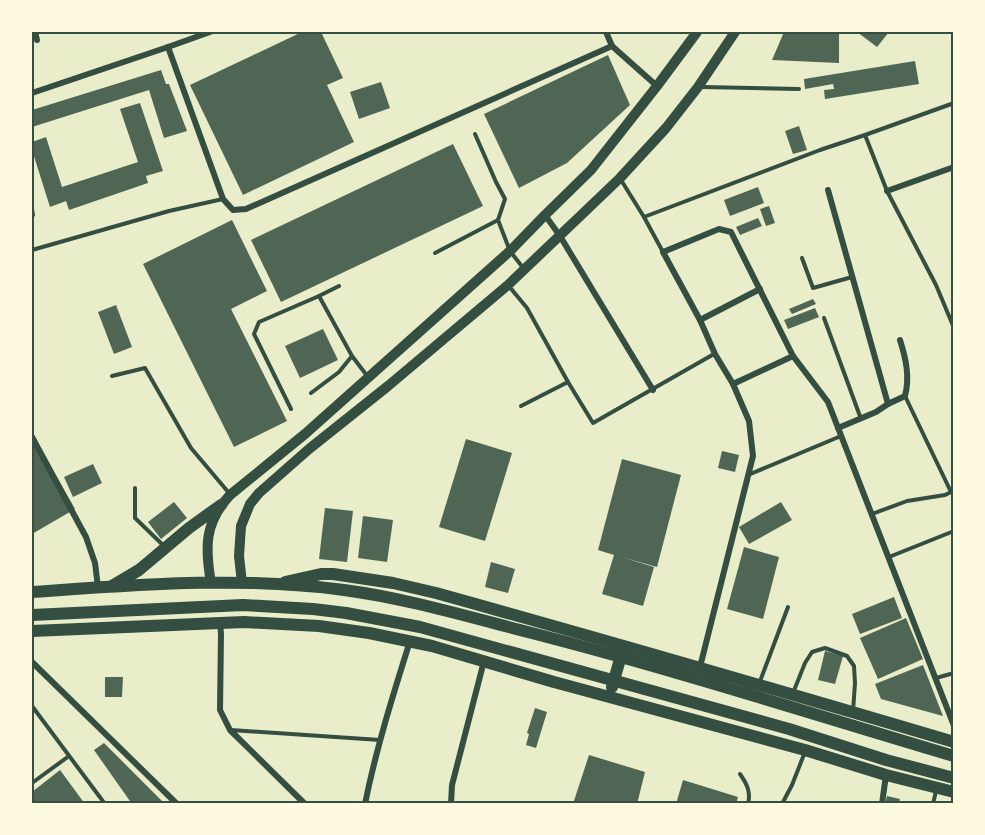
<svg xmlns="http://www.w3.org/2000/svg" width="985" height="835" viewBox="0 0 985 835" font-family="Montserrat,sans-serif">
	<rect width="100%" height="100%" fill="#e9edc9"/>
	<!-- building -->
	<g fill="#4f6655">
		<path d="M302 32H321L343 78 327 85 354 142 243 195 190 85Z"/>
		<path d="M784 32H839V63L772 60Z"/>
		<path d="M857 32H889L877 47Z"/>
		<path d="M608 55 630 105 567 163 519 188 484 114Z"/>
		<path d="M915 61 919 84 825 99 824 90 834 89 833 84 805 89 804 79Z"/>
		<path d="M161 70 166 84H169L187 131 164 138 149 90 32 127V110Z"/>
		<path d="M381 82 390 108 359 119 350 92Z"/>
		<path d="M140 103 163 171 146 176 148 183 69 210 66 201 50 207 32 150V142L46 137 62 187 138 162 120 109Z"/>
		<path d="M799 126 807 150 793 154 785 131Z"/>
		<path d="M453 144 483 206 281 302 251 240Z"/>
		<path d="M758 187 764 203 730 216 724 200Z"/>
		<path d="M769 206 775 223 766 226 760 209Z"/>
		<path d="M758 218 762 226 740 235 736 227Z"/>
		<path d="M232 220 267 291 231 309 287 421 234 447 143 264Z"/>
		<path d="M813 299 816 304 792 314 789 309Z"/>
		<path d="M116 305 132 347 114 354 98 312Z"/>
		<path d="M815 308 819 317 788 329 784 320Z"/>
		<path d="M323 329 338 360 300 378 285 346Z"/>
		<path d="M32 433 75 509 32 534Z"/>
		<path d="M466 439 512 453 485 541 439 527Z"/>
		<path d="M722 451 739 455 735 472 718 468Z"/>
		<path d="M622 459 681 475 657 567 621 557 654 567 643 606 602 594 614 555 598 550Z"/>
		<path d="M93 464 102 483 73 497 64 477Z"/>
		<path d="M174 502 187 518 161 539 148 522Z"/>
		<path d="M781 502 792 520 749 544 739 527Z"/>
		<path d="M325 508 353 511 347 562 319 559Z"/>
		<path d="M363 516 393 520 387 562 358 558Z"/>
		<path d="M744 547 779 557 763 619 727 609Z"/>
		<path d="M491 562 515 569 508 593 485 587Z"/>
		<path d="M894 597 902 618 860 634 852 614Z"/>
		<path d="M906 618 923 659 878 679 860 638Z"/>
		<path d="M825 651 843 656 835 684 818 680Z"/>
		<path d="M923 665 943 716 881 699 875 684Z"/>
		<path d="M105 677H123L122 697H105Z"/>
		<path d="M535 708 547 712 536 748 526 745 529 734 527 733Z"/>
		<path d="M104 743 165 804H132L94 750Z"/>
		<path d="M589 755 645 772 637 804H573Z"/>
		<path d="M60 770 85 804H32V792Z"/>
		<path d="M683 780 738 797 736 804H676Z"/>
		<path d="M887 796 900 799 899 804H885Z"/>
	</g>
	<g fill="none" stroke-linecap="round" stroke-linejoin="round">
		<!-- service -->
		<g stroke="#344e41" stroke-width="4">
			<path d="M702 87 799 89"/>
			<path d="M475 134 496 182 505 199 498 220 510 251 524 269"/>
			<path d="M865 135 887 191 936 285 954 328"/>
			<path d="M621 180 644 217 663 252"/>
			<path d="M32 209 33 215 32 216"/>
			<path d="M644 217 820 150 865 135 954 103"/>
			<path d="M32 250 169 211 223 199"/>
			<path d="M435 253 498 220"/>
			<path d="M802 258 813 288 852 277"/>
			<path d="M508 285 527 308 568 382 593 423 714 354"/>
			<path d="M824 318 861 419"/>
			<path d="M352 356 368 377"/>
			<path d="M112 376 145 368 191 448 229 493"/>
			<path d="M311 393 339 372 352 356 319 296"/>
			<path d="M521 406 568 382"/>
			<path d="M291 409 254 334 259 322 319 296 339 286"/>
			<path d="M748 475 841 436"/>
			<path d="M135 488V518L165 547"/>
			<path d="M872 514 907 501 945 495 951 492 905 396"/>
			<path d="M889 557 954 531"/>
			<path d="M936 678 954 673"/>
			<path d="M759 684 788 607"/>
			<path d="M793 693 805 663 812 652 825 648 847 656 854 666 855 683 853 711"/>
			<path d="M32 706 105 804"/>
			<path d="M231 730 380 740"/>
			<path d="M740 774C747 784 751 792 748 804"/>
			<path d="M32 783 69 756"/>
			<path d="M782 804 792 785 805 752"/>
			<path d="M933 804 936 791"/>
		</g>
		<!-- minor -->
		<g stroke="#344e41" stroke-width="6">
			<path d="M35 32 37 40"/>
			<path d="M606 32 612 46 657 86"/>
			<path d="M168 47 210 32"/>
			<path d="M32 93 168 47 223 199 233 210 246 209 612 46"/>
			<path d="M828 190 888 404"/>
			<path d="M887 191 954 167"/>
			<path d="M545 215 560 236 653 390"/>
			<path d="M700 320 760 289"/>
			<path d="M733 384 793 356"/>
			<path d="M838 428 876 412 888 404 905 396C910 377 906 359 900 340"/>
			<path d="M32 437 86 537 95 563 98 587"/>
			<path d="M220 622 221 634 220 710 230 730 305 804"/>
			<path d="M32 662 177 804"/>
			<path d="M700 667 753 456 749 421 733 384 715 354 700 320 663 252 719 229 731 232 793 356 828 402 954 726"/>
			<path d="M365 804C376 749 393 695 410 641"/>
			<path d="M451 804 452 785 484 661"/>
			<path d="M882 804 886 775"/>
		</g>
		<!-- secondary -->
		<g stroke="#344e41" stroke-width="10">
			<path d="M211 583C205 548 204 523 230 495L305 434 510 251 545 215 591 170 657 86 697 32"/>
			<path d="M242 583 239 556 241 526 250 504 259 493 309 449 388 386 508 285 620 178 666 128 698 87 735 32"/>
		</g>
		<!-- primary -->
		<g stroke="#344e41" stroke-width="12">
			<path d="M285 582 321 574H333L393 583 436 593C609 641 781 691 954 742"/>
			<path d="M112 586 139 570 189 528 221 505"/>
			<path d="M32 592C135 585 241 576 344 590 404 598 462 615 520 630 666 667 809 713 954 756"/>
			<path d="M32 615 243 605 313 609 346 613 420 627 789 729 886 760 954 778"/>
			<path d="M32 631 244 622 319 626 369 633 432 646 554 682 805 750 886 775 954 792"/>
			<path d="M612 687 623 649"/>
		</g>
	</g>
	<!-- border -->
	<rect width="985" height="835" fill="none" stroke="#fefae0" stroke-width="66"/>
	<rect x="33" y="33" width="919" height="769" fill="none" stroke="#344e41" stroke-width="2"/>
</svg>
